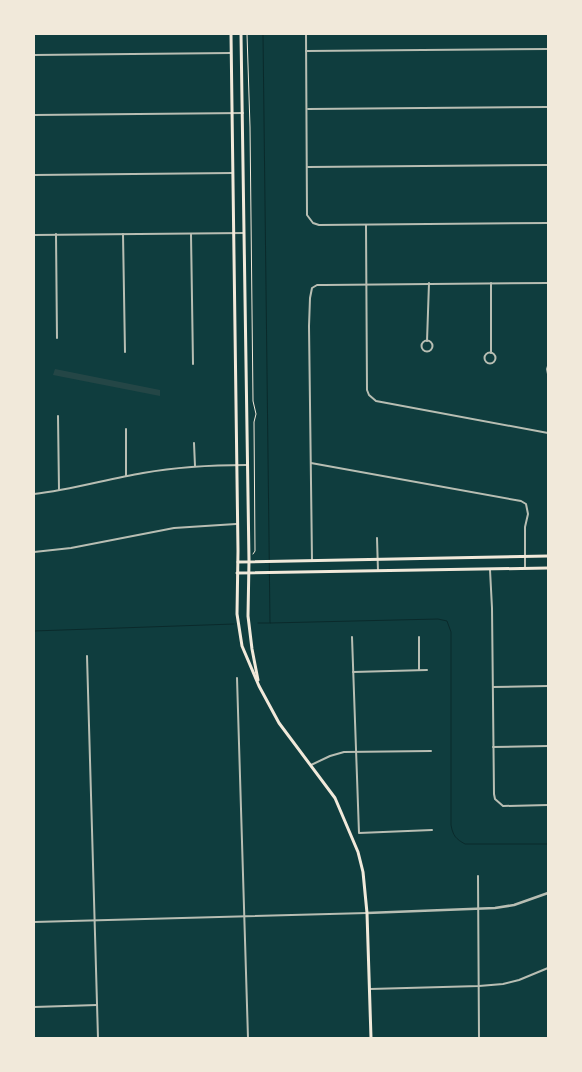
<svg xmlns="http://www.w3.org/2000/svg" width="582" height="1072" viewBox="0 0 582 1072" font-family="'Titillium Web',sans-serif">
	<rect width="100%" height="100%" fill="#0f3d3e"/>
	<!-- green -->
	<path fill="#244646" d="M55 369 160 390V396L53 375Z"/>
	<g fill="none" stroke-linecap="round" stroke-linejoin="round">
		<!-- stream -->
		<g stroke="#0a2a2b" stroke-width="1">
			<path d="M263 34 270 623 438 619 447 621 451 632V825C453 836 456 839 465 844H548"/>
			<path d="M258 623H270"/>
			<path d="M34 631 234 624"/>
		</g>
		<!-- path -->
		<path stroke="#f1e9da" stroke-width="1" d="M247 34 250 127 253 401 256 414 254 422 255 551 253 554"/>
		<!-- minor -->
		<g stroke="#b8beb3" stroke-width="2">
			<path d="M306 34 307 215 313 223 319 225 548 223"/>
			<path d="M306 51 548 49"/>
			<path d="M34 55 231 53"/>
			<path d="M308 109 548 107"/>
			<path d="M34 115 243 113"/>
			<path d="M308 167 548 165"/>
			<path d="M34 175 233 173"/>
			<path d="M366 225 367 390 369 395 376 401 548 433"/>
			<path d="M56 234 57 338"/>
			<path d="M123 234 125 352"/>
			<path d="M191 234 193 364"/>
			<path d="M34 235 244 233"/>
			<circle cx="427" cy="346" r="5.5"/>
			<path d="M427 341 429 283"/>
			<circle cx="490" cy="358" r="5.5"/>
			<path d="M491 353V283"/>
			<path d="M548 366 547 369 548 374"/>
			<path d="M58 416 59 490"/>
			<path d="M126 429V476"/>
			<path d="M194 443 195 466"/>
			<path d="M311 463 521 501 526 504 528 514 525 527V568"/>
			<path d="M34 494C71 490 107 479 143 473 177 467 212 465 246 465"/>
			<path d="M377 538 378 571"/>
			<path d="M34 552 71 548 174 528 236 524"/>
			<path d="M312 560 309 326 310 298 312 288 317 285H324L548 283"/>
			<path d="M490 570 492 608 494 794 495 799 503 806 548 805"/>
			<path d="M352 637 359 833 432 830"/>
			<path d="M419 637V670"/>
			<path d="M87 656 98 1038"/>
			<path d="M353 672 427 670"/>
			<path d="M237 678 248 1038"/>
			<path d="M493 687 548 686"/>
			<path d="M493 747 548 746"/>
			<path d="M311 765 330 756 344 752 431 751"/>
			<path d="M478 876 479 1038"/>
			<path d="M34 922 367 913"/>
			<path d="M370 989 479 986 503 984 519 980 548 968"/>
			<path d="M34 1007 97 1005"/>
		</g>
		<!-- tertiary -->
		<path stroke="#b8beb3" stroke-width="2.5" d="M367 913 495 908 514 905 548 893"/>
		<!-- secondary -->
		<g stroke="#f1e9da" stroke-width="3">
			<path d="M231 34 238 551 237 614 242 646 259 686 279 723 335 798 358 852 363 872 367 913 371 1038"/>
			<path d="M241 34 249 561 248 616 252 649 258 680"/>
			<path d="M238 562 548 556"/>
			<path d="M237 573 548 568"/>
		</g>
	</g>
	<!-- border -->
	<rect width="582" height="1072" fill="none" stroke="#f1e9da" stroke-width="70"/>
</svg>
